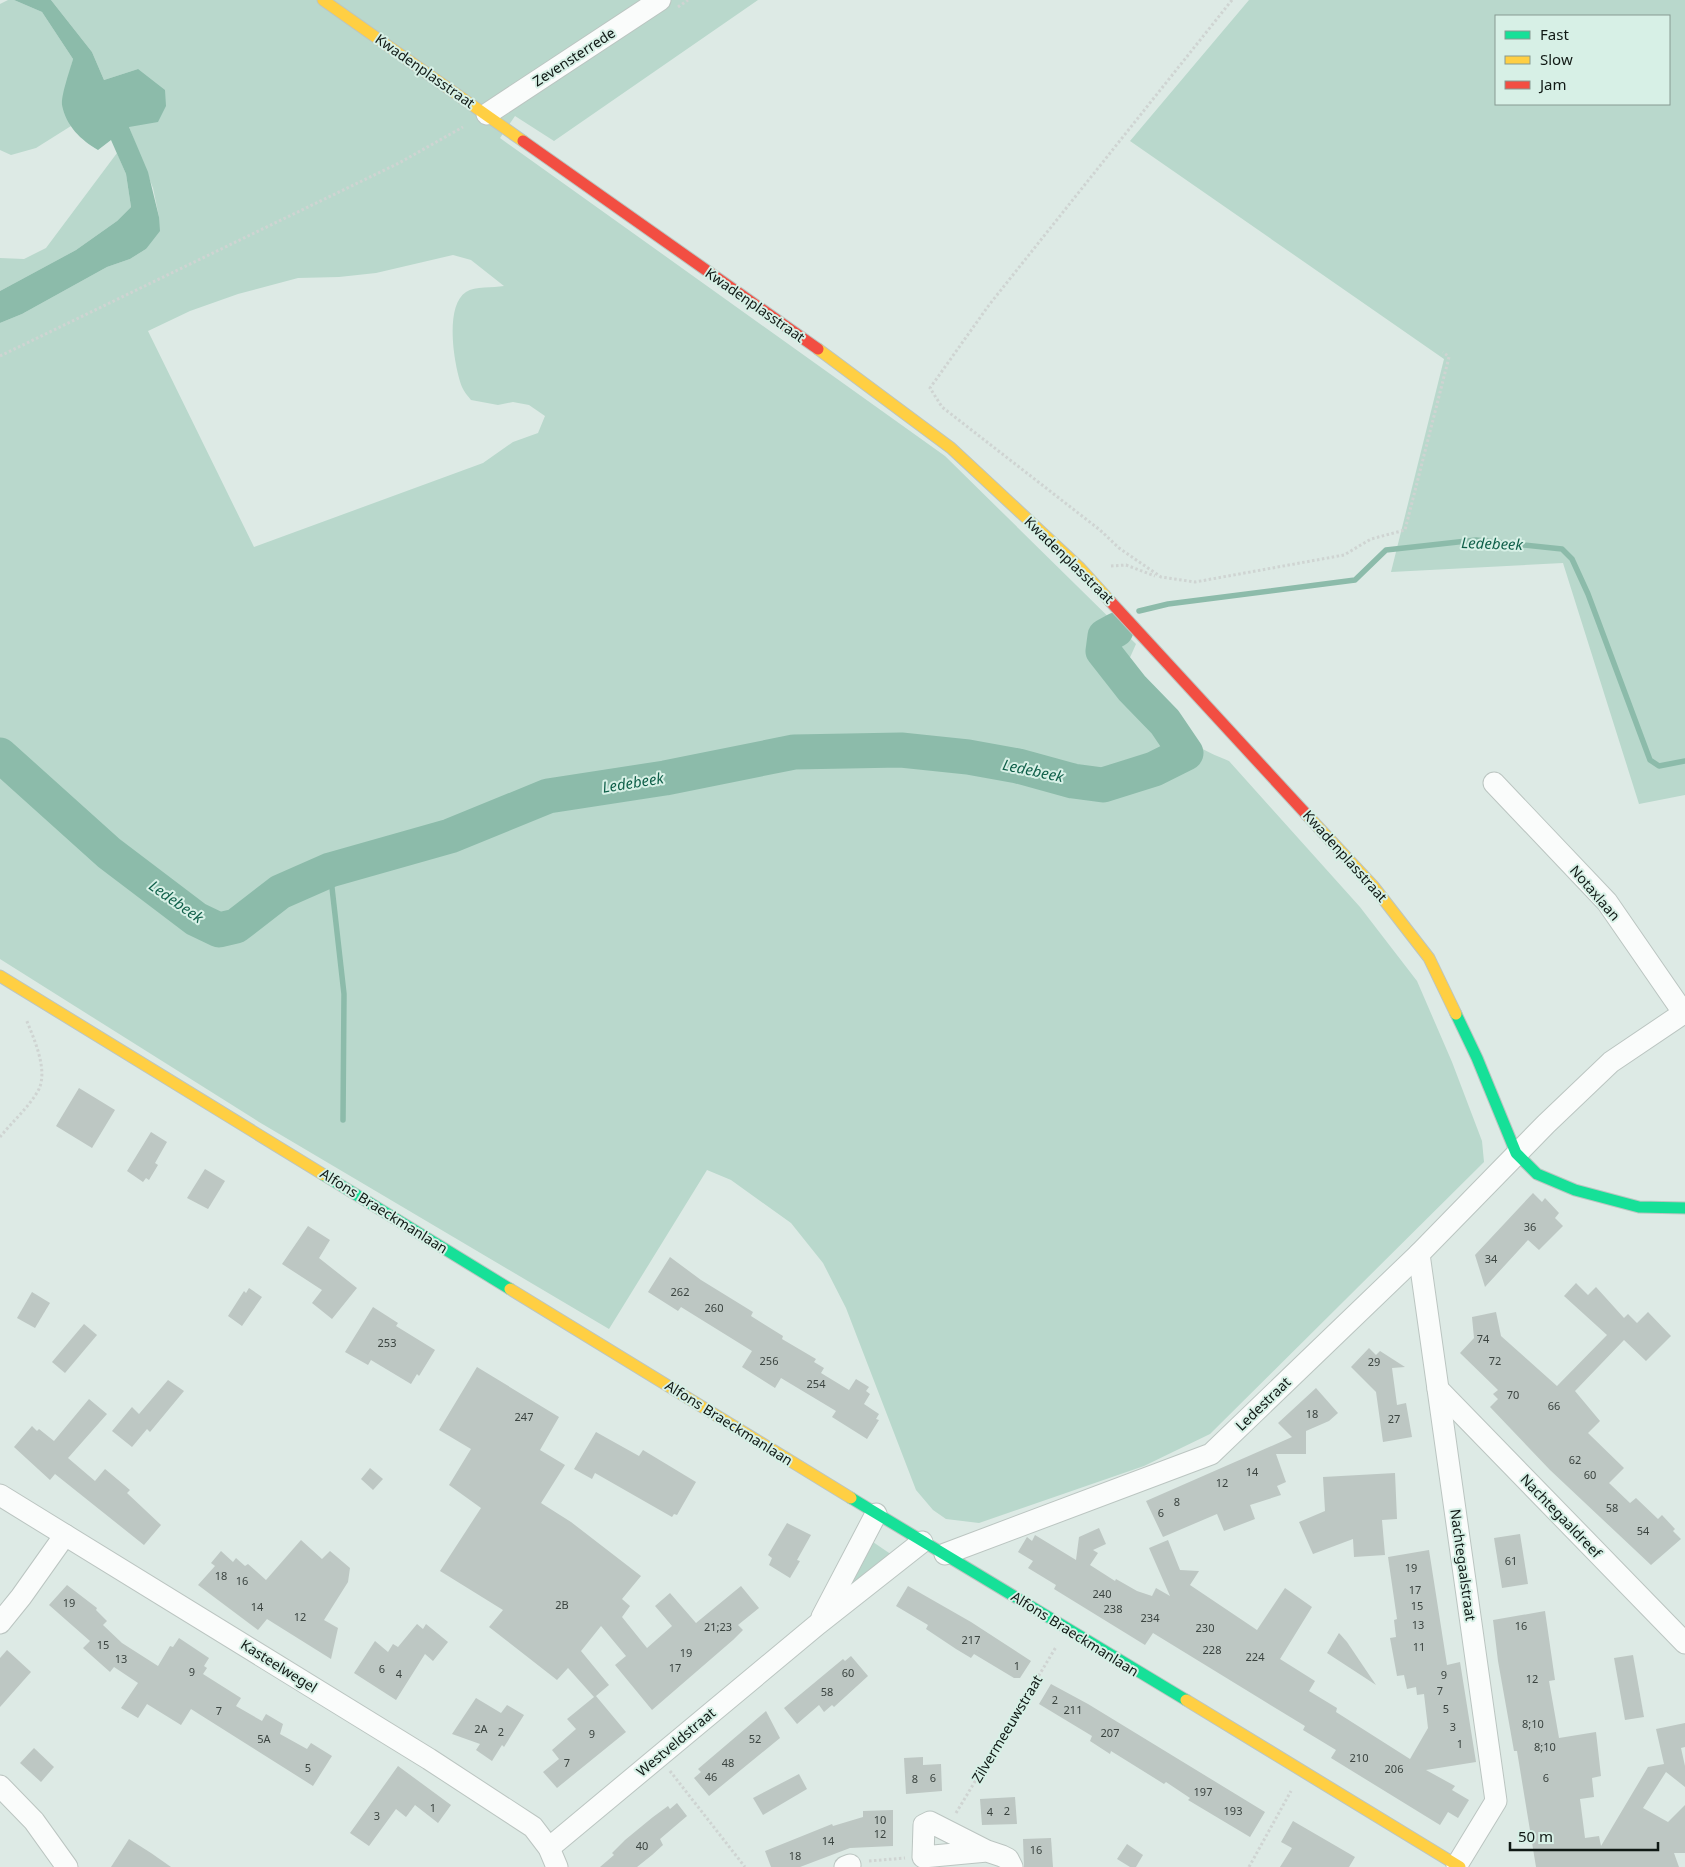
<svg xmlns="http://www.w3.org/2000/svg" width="1685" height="1867" viewBox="0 0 1685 1867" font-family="'Noto Sans',sans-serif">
	<rect width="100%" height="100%" fill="#ddeae5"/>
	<!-- green -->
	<g fill="#b9d8cc" fill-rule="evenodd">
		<path d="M8 0H14L42 12 73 59 62 104 71 126 36 148 11 155 0 150V4Z"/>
		<path d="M51 0H758L554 141 515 116 500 138 945 456 1136 644 1128 662C1145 687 1174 732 1201 748 1209 753 1220 757 1229 761L1360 907 1417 981 1452 1062 1482 1141 1484 1162 1210 1434 1144 1466 979 1523 946 1519 933 1510 916 1490 846 1308 823 1263 791 1223 731 1180 707 1170 609 1329 259 1122 0 959V323L22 314 107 267 130 259 146 249 159 217 153 188 129 127 138 69 104 80 92 52ZM453 255 471 260 504 286C493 288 475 286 466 292 444 306 454 366 462 387 464 392 468 396 471 400L498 405 513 402 529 405 545 416 538 433 513 442 483 463 254 547 148 331 190 311 238 294 298 278 339 277 376 273Z"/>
		<path d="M1249 0H1685V795L1639 804 1563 563 1391 572 1444 359 1130 141ZM1496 16H1669V104H1496Z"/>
		<path d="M117 153 126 174 131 207 117 221 76 250 0 291V258L24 259 46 248Z"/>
		<path d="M873 1542 892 1555 845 1597 839 1591Z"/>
	</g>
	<!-- water -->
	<path fill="#8cbbaa" d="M14 0H51L92 52 104 80 138 69 165 90 166 106 158 122 129 127 148 172 159 217 160 231 146 249 130 259 107 267 22 314 0 323V291L76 250 117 221 131 207 126 174 111 140 98 150C81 140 66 126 62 105 61 95 70 70 73 59L42 12Z"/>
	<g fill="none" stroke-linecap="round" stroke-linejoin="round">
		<!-- stream -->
		<g stroke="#8cbbaa" stroke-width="5.5">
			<path d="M1139 611 1168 604 1355 580 1386 550 1476 540 1562 549 1572 559 1588 594 1650 760 1659 766 1685 761"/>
			<path d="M330 870 344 994 343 1120"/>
		</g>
		<!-- river -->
		<path stroke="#8cbbaa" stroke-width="35" d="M0 755 109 853 196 919 219 930 236 926 280 892 330 870 450 836 548 796 665 778 794 752 901 750 968 757 1018 766 1073 781 1103 785 1154 769 1186 753 1165 722 1132 688 1103 651 1105 636 1116 630"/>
	</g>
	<!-- building -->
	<g fill="#bdc7c3">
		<path d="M79 1088 115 1110 92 1148 56 1126Z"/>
		<path d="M151 1132 167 1142 155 1163 158 1165 149 1180 146 1178 143 1182 127 1171Z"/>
		<path d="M205 1169 225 1181 208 1209 187 1198Z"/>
		<path d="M1533 1193 1542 1202 1545 1198 1559 1213 1555 1218 1563 1226 1539 1250 1528 1240 1485 1287 1475 1255Z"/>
		<path d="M308 1226 330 1240 319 1258 357 1288 332 1319 312 1303 322 1290 282 1264Z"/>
		<path d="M670 1257 701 1280 753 1312 751 1316 783 1336 782 1339 816 1359 814 1362 824 1368 821 1373 849 1390 856 1379 869 1387 866 1391 870 1394 864 1404 879 1414 876 1419 879 1420 867 1439 832 1417 836 1411 781 1378 775 1388 742 1367 752 1351 681 1307 678 1311 648 1292Z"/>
		<path d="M1576 1283 1588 1295 1596 1287 1624 1318 1628 1314 1637 1323 1648 1312 1671 1336 1646 1361 1624 1340 1575 1391 1600 1421 1588 1433 1624 1468 1609 1483 1630 1503 1636 1498 1658 1519 1662 1515 1675 1529 1673 1531 1681 1539 1651 1565 1550 1470 1490 1407 1498 1399 1493 1394 1498 1390 1460 1353 1474 1338 1472 1317 1496 1312 1501 1336 1557 1386 1607 1335 1564 1296Z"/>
		<path d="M249 1288 262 1297 242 1326 228 1316 244 1291 246 1293Z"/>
		<path d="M32 1292 50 1303 35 1328 17 1318Z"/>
		<path d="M373 1307 398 1323 396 1326 435 1350 419 1376 417 1374 411 1384 371 1360 368 1365 345 1352Z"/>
		<path d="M84 1324 97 1335 65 1373 52 1362Z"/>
		<path d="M1369 1348 1376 1355 1380 1351 1405 1367 1392 1368 1397 1405 1406 1403 1412 1437 1383 1442 1376 1392 1351 1367Z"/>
		<path d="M477 1367 559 1417 540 1450 565 1465 541 1503 571 1522 641 1576 622 1599 630 1606 622 1617 647 1648 672 1626 655 1606 670 1593 696 1623 741 1586 759 1608 738 1625 743 1630 733 1640 652 1710 615 1665 626 1656 601 1626 581 1651 609 1685 596 1696 626 1732 557 1788 543 1772 559 1759 552 1750 576 1729 567 1719 594 1697 568 1668 557 1680 489 1627 503 1610 440 1571 481 1508 449 1485 471 1449 439 1430Z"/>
		<path d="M168 1380 184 1391 150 1432 147 1429 132 1447 112 1431 132 1407 139 1414Z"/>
		<path d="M1316 1388 1338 1413 1329 1421 1306 1431V1454H1276L1286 1482 1277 1486 1281 1495 1250 1505 1255 1519 1224 1531 1217 1514 1163 1537 1146 1501 1292 1437 1278 1423Z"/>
		<path d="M89 1399 107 1414 68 1458 95 1481 105 1469 130 1490 127 1493 161 1525 144 1545 55 1474 50 1480 14 1447 32 1426 37 1431 39 1429 54 1441Z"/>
		<path d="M596 1432 639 1456 643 1450 696 1482 677 1515 674 1514 672 1517 595 1473 592 1479 574 1469Z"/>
		<path d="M370 1468 383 1479 373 1490 361 1479Z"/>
		<path d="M1395 1473 1397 1519 1382 1520 1385 1555 1354 1557 1353 1539 1313 1554 1299 1522 1325 1511 1323 1477Z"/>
		<path d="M787 1523 811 1535 797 1560 800 1561 790 1578 769 1565 772 1558 768 1555Z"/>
		<path d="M1099 1528 1106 1544 1093 1550 1098 1553 1090 1565 1115 1581 1116 1579 1137 1591 1152 1596 1156 1588 1170 1596 1149 1548 1168 1540 1180 1570 1199 1571 1190 1585 1257 1630 1285 1588 1312 1607 1280 1659 1315 1681 1309 1691 1337 1708 1336 1712 1410 1759 1428 1728 1424 1694 1417 1695 1416 1687 1407 1689 1404 1675 1397 1676 1390 1638 1396 1637 1394 1620 1397 1619 1388 1557 1429 1550 1447 1665 1460 1662 1476 1762 1426 1770 1455 1786 1452 1790 1469 1800 1458 1818 1448 1812 1440 1825 1331 1758 1336 1750 1303 1730 1305 1726 1264 1701 1153 1633 1145 1645 1054 1589 1056 1585 1028 1568 1033 1561 1018 1552 1027 1537 1032 1541 1035 1535 1076 1560 1079 1537Z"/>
		<path d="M1520 1534 1528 1584 1502 1588 1494 1538Z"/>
		<path d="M301 1540 322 1559 330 1551 350 1568 348 1582 324 1620 338 1628 331 1659 267 1619 258 1630 198 1585 215 1566 211 1563 221 1551 233 1562 236 1558 245 1566 248 1564 266 1580Z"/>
		<path d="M67 1585 97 1608 96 1610 107 1621 103 1625 122 1643 158 1666 170 1646 173 1647 179 1638 209 1658 204 1666 207 1668 203 1674 241 1698 236 1706 262 1721 266 1714 283 1724 280 1734 307 1749 311 1743 332 1756 313 1786 191 1709 181 1725 147 1704 138 1718 121 1708 138 1683 114 1667 110 1672 83 1648 90 1641 49 1605Z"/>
		<path d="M908 1586 971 1622 1031 1661 1020 1678H1014L974 1654 971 1658 956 1649 926 1629 928 1625 896 1606Z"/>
		<path d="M1545 1611 1555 1680 1549 1681 1559 1738 1596 1732 1601 1776 1592 1778 1594 1797 1580 1799 1585 1838 1599 1836 1601 1846 1648 1767 1664 1764 1656 1729 1685 1723V1747L1681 1748 1685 1766V1787L1666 1772 1643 1808 1668 1822 1685 1805V1853H1674L1679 1867H1536L1517 1751H1514L1498 1661 1493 1620Z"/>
		<path d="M417 1624 423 1629 426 1624 448 1642 433 1661 425 1654 396 1700 354 1673 375 1641 388 1652 393 1644 398 1647Z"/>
		<path d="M1339 1633 1347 1642 1376 1685 1327 1653Z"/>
		<path d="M7 1650 31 1672 0 1707V1658Z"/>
		<path d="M1633 1655 1644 1717 1625 1720 1614 1658Z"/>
		<path d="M851 1656 868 1676 834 1707 832 1705 824 1712 819 1705 797 1724 784 1708 843 1659 845 1661Z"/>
		<path d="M1051 1684 1088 1704 1265 1812 1250 1837 1188 1800 1190 1798 1166 1782 1164 1784 1111 1751 1110 1754 1090 1741 1092 1736 1039 1704Z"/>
		<path d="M476 1698 501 1713 507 1705 524 1715 504 1747 502 1745 492 1761 476 1750 480 1744 452 1734Z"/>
		<path d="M766 1711 780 1738 709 1796 694 1778 701 1772 698 1769Z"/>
		<path d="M34 1748 54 1767 41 1782 20 1763Z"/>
		<path d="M923 1757V1765L941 1764 942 1791 906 1794 904 1758Z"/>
		<path d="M398 1766 451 1805 438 1823 415 1805 406 1817 396 1809 369 1846 350 1833Z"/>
		<path d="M799 1774 807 1789 763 1815 753 1798Z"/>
		<path d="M1015 1797 1017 1824 982 1825 980 1799Z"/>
		<path d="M677 1803 687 1816 660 1839 663 1845 652 1855 637 1867H600L614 1855 612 1853 625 1840 653 1817 668 1806 670 1809Z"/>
		<path d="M893 1810V1846L850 1848 800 1867H771L765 1851 832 1824 833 1826 863 1817V1811Z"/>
		<path d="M1293 1821 1355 1857 1349 1867H1280L1292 1848 1281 1842Z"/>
		<path d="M1051 1838 1053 1867H1024L1023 1839Z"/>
		<path d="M129 1839 151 1853 171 1867H111Z"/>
		<path d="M1127 1844 1143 1855 1136 1867H1130L1117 1859Z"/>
	</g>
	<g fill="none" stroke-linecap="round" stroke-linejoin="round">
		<defs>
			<g id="street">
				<path d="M487 114 660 0"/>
				<path d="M1494 783 1607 902 1683 1012"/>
				<path d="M1419 1254 1496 1801 1457 1865"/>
				<path d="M1438 1389 1685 1643"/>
				<path d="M0 1495 429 1759 533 1827 549 1848 557 1867"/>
				<path d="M945 1554 1211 1454 1419 1254 1546 1124 1611 1062 1685 1012"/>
				<path d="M822 1617 876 1514"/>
				<path d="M0 1623 21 1597 65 1535"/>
				<path d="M0 1786 34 1821 67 1867"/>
				<path d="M549 1848 818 1624 922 1542"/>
				<path d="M987 1851 923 1857 924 1825 930 1822 987 1851 1002 1856 1008 1859 1012 1867"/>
				<path d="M845 1867 850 1865"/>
			</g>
			<g id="fast">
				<path d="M1456 1014 1477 1058 1516 1153 1537 1174 1575 1190 1639 1207 1685 1208"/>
				<path d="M324 1175 510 1289"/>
				<path d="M851 1498 1186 1700"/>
			</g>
			<g id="slow">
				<path d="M323 0 523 141"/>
				<path d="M818 349 951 448 1080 568 1110 601"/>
				<path d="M1307 815 1374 887 1429 958 1456 1014"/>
				<path d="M0 976 324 1175"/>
				<path d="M510 1289 851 1498"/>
				<path d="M1186 1700 1460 1867"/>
			</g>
			<g id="jam">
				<path d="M523 141 818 349"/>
				<path d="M1110 601 1307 815"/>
			</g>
		</defs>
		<!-- street casing -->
		<use href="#street" stroke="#bbc5c1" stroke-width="23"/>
		<!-- fast casing -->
		<use href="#fast" stroke="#bbc5c1" stroke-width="13"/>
		<!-- slow casing -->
		<use href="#slow" stroke="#bbc5c1" stroke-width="13"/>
		<!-- jam casing -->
		<use href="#jam" stroke="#bbc5c1" stroke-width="13"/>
		<!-- path -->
		<g stroke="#cfd4d2" stroke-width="3" stroke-dasharray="2.5 2.5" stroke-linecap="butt">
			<path d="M1232 0 989 305 930 388 942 407 1100 530 1119 548 1161 577 1195 582 1344 555 1371 539 1405 530 1449 357 1443 352"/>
			<path d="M678 7 688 0"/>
			<path d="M0 356 399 163 463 127"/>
			<path d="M1111 566 1126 565 1155 576"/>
			<path d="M0 1137C12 1122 28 1108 38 1091 49 1071 34 1039 26 1019"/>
			<path d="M670 1771 745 1867"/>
			<path d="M956 1813 1056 1647"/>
			<path d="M869 1861 905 1858"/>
			<path d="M1249 1867 1291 1791"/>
		</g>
		<!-- street -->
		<use href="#street" stroke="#fafcfb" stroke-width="21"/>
		<!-- fast -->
		<use href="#fast" stroke="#16e098" stroke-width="11"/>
		<!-- slow -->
		<use href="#slow" stroke="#ffcf43" stroke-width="11"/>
		<!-- jam -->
		<use href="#jam" stroke="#f24e42" stroke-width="11"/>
	</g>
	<g text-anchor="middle" stroke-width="4" stroke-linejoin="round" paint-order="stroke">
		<!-- number labels -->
		<g font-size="11" fill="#3b4440">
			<text x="1530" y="1231">36</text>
			<text x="1491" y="1263">34</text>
			<text x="680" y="1296">262</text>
			<text x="714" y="1312">260</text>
			<text x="1483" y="1343">74</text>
			<text x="387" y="1347">253</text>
			<text x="769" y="1365">256</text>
			<text x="1495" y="1365">72</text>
			<text x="1374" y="1366">29</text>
			<text x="816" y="1388">254</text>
			<text x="1513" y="1399">70</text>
			<text x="1554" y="1410">66</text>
			<text x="1312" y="1418">18</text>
			<text x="524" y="1421">247</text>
			<text x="1394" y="1423">27</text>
			<text x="1575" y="1464">62</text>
			<text x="1252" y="1476">14</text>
			<text x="1590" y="1479">60</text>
			<text x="1222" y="1487">12</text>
			<text x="1177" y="1506">8</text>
			<text x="1612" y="1512">58</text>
			<text x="1161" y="1517">6</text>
			<text x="1643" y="1535">54</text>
			<text x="1511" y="1565">61</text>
			<text x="1411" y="1572">19</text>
			<text x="221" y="1580">18</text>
			<text x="242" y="1585">16</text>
			<text x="1415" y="1594">17</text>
			<text x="1102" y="1598">240</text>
			<text x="69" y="1607">19</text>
			<text x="562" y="1609">2B</text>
			<text x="1417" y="1610">15</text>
			<text x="257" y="1611">14</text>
			<text x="1113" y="1613">238</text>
			<text x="300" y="1621">12</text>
			<text x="1150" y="1622">234</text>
			<text x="1418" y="1629">13</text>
			<text x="1521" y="1630">16</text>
			<text x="718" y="1631">21;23</text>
			<text x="1205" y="1632">230</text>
			<text x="971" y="1644">217</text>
			<text x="103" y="1649">15</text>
			<text x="1419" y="1651">11</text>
			<text x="1212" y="1654">228</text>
			<text x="686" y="1657">19</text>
			<text x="1255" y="1661">224</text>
			<text x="121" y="1663">13</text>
			<text x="1017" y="1670">1</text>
			<text x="675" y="1672">17</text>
			<text x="382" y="1673">6</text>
			<text x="192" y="1676">9</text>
			<text x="848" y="1677">60</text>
			<text x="399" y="1678">4</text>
			<text x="1444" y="1679">9</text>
			<text x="1532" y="1683">12</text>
			<text x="1440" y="1695">7</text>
			<text x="827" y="1696">58</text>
			<text x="1055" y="1704">2</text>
			<text x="1446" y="1713">5</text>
			<text x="1073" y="1714">211</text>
			<text x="219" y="1715">7</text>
			<text x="1533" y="1728">8;10</text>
			<text x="1453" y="1731">3</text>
			<text x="481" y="1733">2A</text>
			<text x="501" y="1736">2</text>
			<text x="1110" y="1737">207</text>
			<text x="592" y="1738">9</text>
			<text x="264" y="1743">5A</text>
			<text x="755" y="1743">52</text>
			<text x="1460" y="1748">1</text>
			<text x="1545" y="1751">8;10</text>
			<text x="1359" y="1762">210</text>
			<text x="567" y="1767">7</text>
			<text x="728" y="1767">48</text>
			<text x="308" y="1772">5</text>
			<text x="1394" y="1773">206</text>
			<text x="711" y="1781">46</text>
			<text x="933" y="1782">6</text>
			<text x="1546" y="1782">6</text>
			<text x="915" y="1783">8</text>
			<text x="1203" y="1796">197</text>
			<text x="433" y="1812">1</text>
			<text x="1007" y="1815">2</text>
			<text x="1233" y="1815">193</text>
			<text x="990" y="1816">4</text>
			<text x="377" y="1820">3</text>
			<text x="880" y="1824">10</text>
			<text x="880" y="1838">12</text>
			<text x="828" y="1845">14</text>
			<text x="642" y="1850">40</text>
			<text x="1036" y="1854">16</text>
			<text x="795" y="1860">18</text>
		</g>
		<!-- street labels -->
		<g font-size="14" fill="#101915" stroke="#d7f0e6">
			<text transform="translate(574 57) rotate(-33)" y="5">Zevensterrede</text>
			<text transform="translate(425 71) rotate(35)" y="5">Kwadenplasstraat</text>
			<text transform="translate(755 305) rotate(35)" y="5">Kwadenplasstraat</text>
			<text transform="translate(1069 560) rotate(44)" y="5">Kwadenplasstraat</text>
			<text transform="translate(1345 856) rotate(48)" y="5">Kwadenplasstraat</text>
			<text transform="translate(1595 893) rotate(49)" y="5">Notaxlaan</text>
			<text transform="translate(384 1211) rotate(32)" y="5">Alfons Braeckmanlaan</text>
			<text transform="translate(1263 1404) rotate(-44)" y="5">Ledestraat</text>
			<text transform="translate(729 1423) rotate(32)" y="5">Alfons Braeckmanlaan</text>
			<text transform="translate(1561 1516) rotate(46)" y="5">Nachtegaaldreef</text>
			<text transform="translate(1463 1565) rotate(82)" y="5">Nachtegaalstraat</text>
			<text transform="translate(1075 1634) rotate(32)" y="5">Alfons Braeckmanlaan</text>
			<text transform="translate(279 1666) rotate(32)" y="5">Kasteelwegel</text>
			<text transform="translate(1007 1729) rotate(-59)" y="5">Zilvermeeuwstraat</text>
			<text transform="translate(676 1742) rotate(-40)" y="5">Westveldstraat</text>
		</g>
		<!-- water labels -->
		<g font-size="15" font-style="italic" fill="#0f5f49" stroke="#d7f0e6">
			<text transform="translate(1492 544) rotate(2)" y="5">Ledebeek</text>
			<text transform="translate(1033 771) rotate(12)" y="5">Ledebeek</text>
			<text transform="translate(633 783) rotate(-9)" y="5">Ledebeek</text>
			<text transform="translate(176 902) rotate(35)" y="5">Ledebeek</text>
		</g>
	</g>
	<!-- legend -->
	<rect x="1495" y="15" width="175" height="90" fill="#d7f0e6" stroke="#879a92"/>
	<rect x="1505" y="31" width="25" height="8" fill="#16e098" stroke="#879a92"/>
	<text x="1540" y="40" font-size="15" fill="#101915">Fast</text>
	<rect x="1505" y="56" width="25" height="8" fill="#ffcf43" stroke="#879a92"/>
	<text x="1540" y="65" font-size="15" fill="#101915">Slow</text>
	<rect x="1505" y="81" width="25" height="8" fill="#f24e42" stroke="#879a92"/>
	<text x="1540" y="90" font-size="15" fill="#101915">Jam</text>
	<!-- scale -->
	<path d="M1510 1842v8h148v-8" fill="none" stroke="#101915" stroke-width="2.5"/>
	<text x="1518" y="1842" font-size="15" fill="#101915" stroke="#d7f0e6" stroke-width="4" paint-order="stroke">50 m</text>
</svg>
